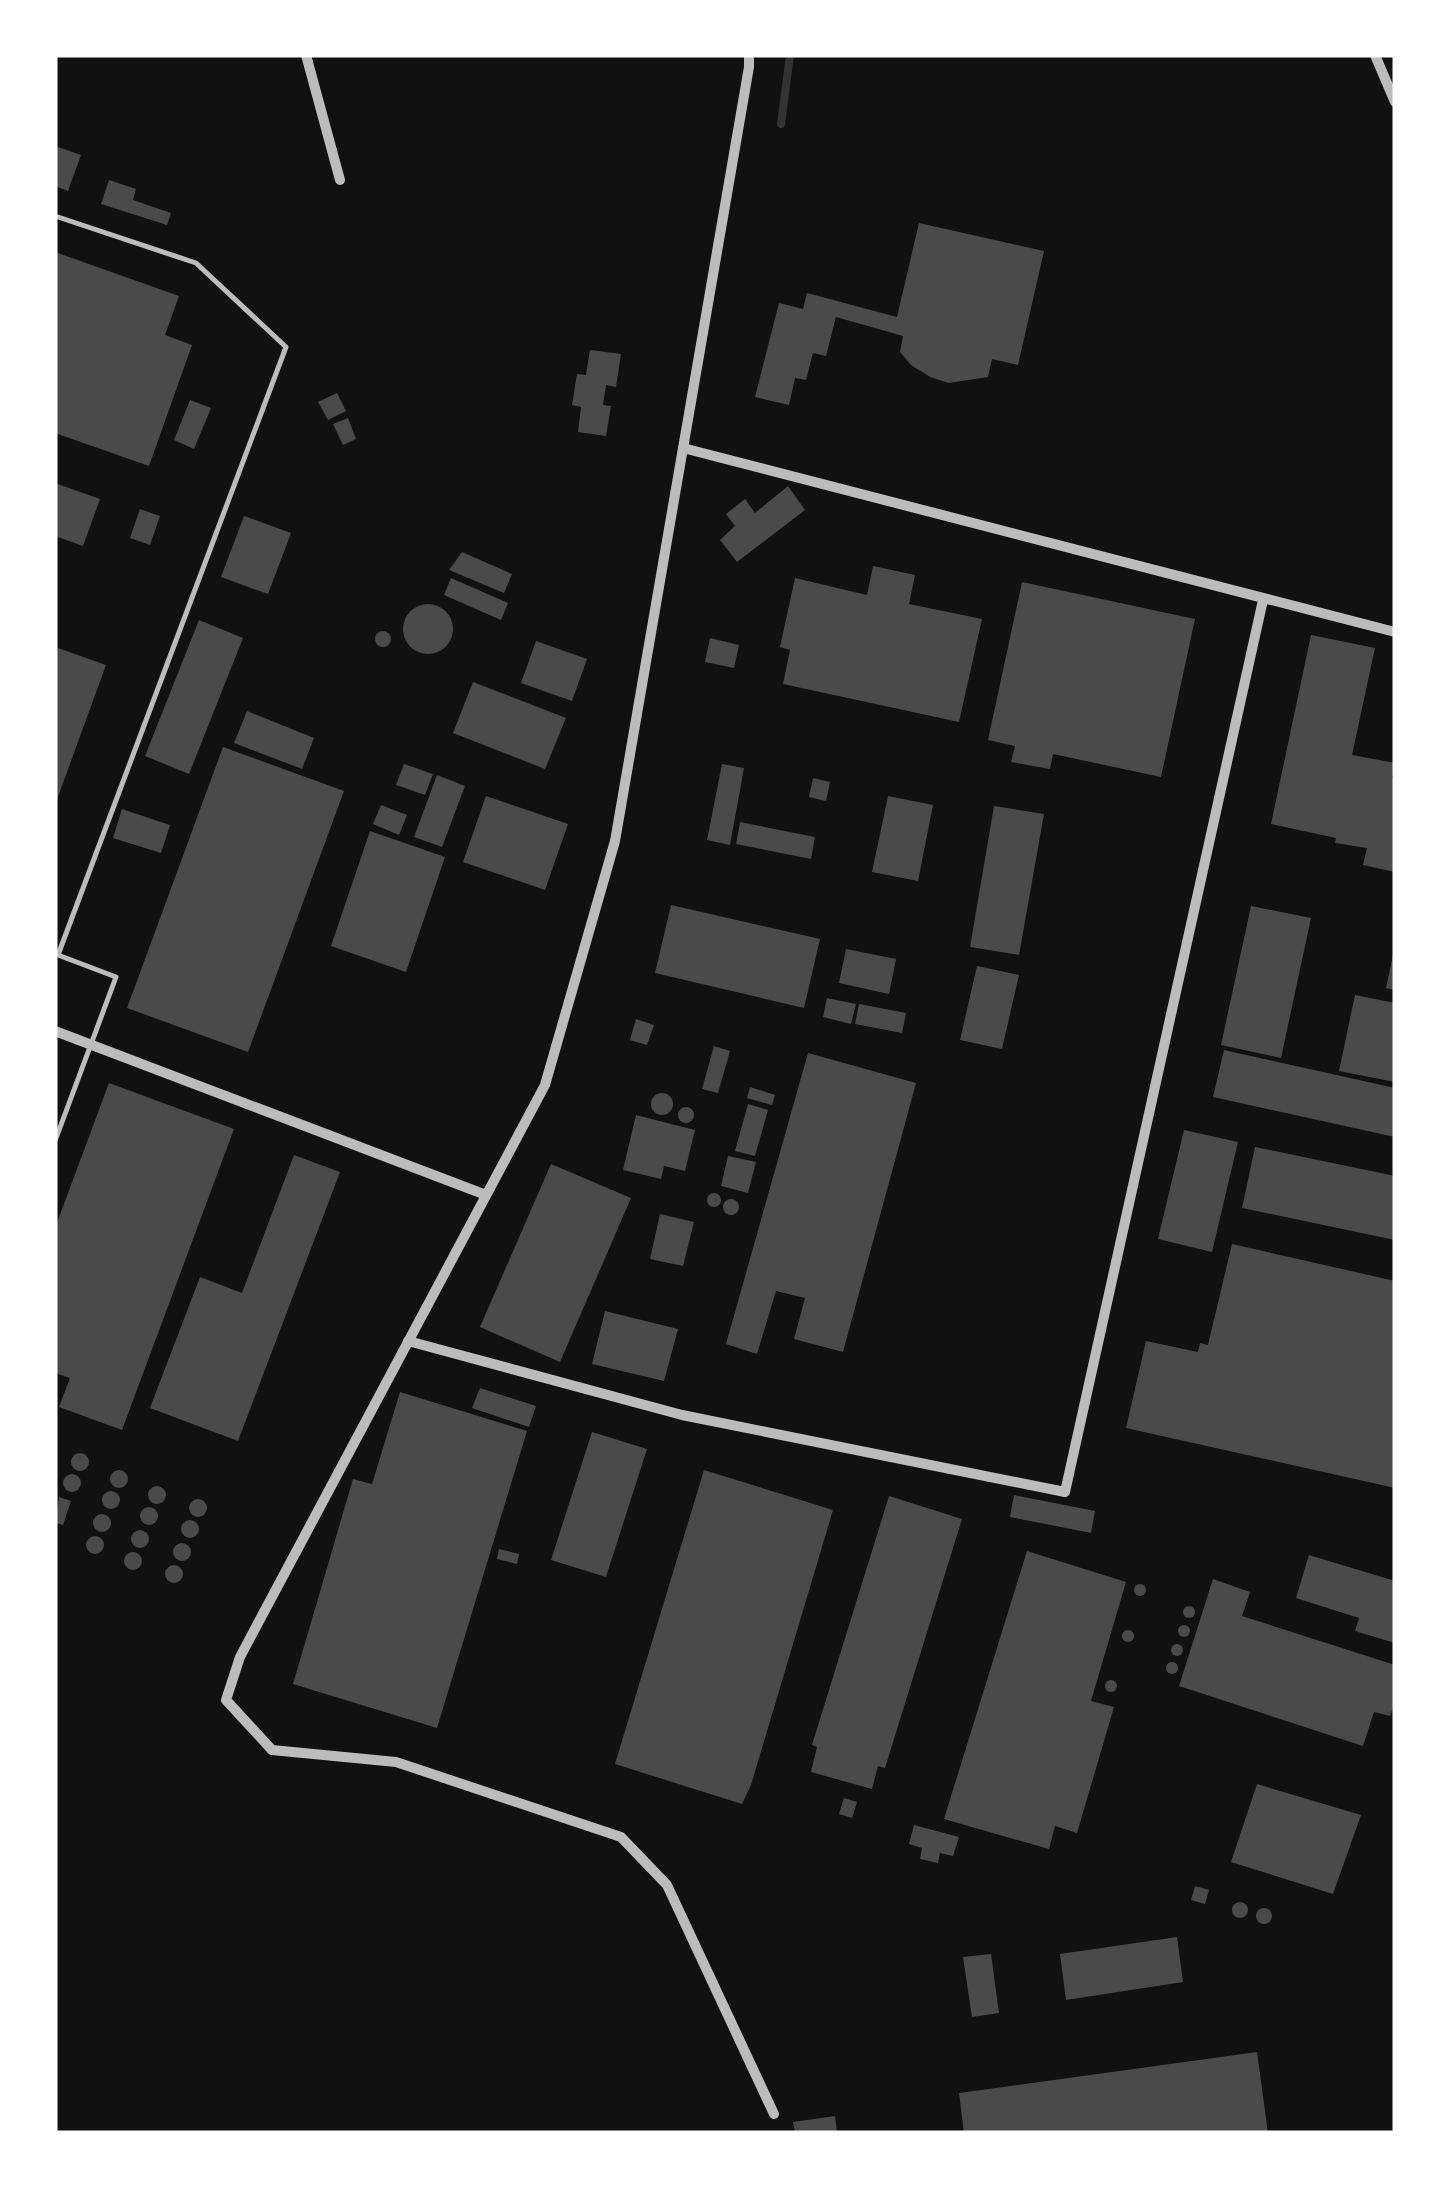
<svg xmlns="http://www.w3.org/2000/svg" width="1450" height="2188" viewBox="0 0 1450 2188" font-family="'Alegreya Sans',sans-serif">
	<rect width="100%" height="100%" fill="#111"/>
	<g fill="none" stroke-linecap="round" stroke-linejoin="round">
		<!-- stream -->
		<path stroke="#333" stroke-width="8" d="M781 124 790 55"/>
	</g>
	<!-- building -->
	<g fill="#4a4a4a">
		<path d="M55 146 81 155 68 191 55 186Z"/>
		<path d="M109 180 136 189 133 200 171 213 167 225 101 204Z"/>
		<path d="M919 223 1044 251 1018 365 992 359 988 377 949 383 930 377 911 365 900 352 903 336 836 317 826 356 813 353 806 380 795 378 789 405 755 397 779 303 803 309 807 293 897 317Z"/>
		<path d="M55 252 179 296 165 335 192 345 149 466 55 433Z"/>
		<path d="M590 350 621 354 616 387 606 385 603 405 611 406 606 436 578 432 581 407 572 405 577 374 586 375Z"/>
		<path d="M337 393 346 411 328 420 318 402Z"/>
		<path d="M190 400 211 408 194 449 174 440Z"/>
		<path d="M348 418 356 439 343 445 333 424Z"/>
		<path d="M55 483 100 499 83 546 55 536Z"/>
		<path d="M788 486 805 510 737 562 720 540 735 526 726 514 745 499 755 513Z"/>
		<path d="M140 509 160 516 150 545 130 538Z"/>
		<path d="M244 516 291 533 268 594 221 577Z"/>
		<path d="M462 552 512 574 504 593 449 570Z"/>
		<path d="M873 566 915 575 909 604 982 619 959 722 783 684 790 650 780 647 795 578 867 595Z"/>
		<path d="M451 578 508 603 501 620 444 595Z"/>
		<path d="M1022 582 1195 619 1161 777 1053 754 1050 769 1011 762 1015 746 988 740Z"/>
		<circle cx="428" cy="629" r="25"/>
		<path d="M199 620 243 638 189 774 145 756Z"/>
		<circle cx="383" cy="639" r="8"/>
		<path d="M1311 635 1375 648 1352 755 1395 763 1392 778 1395 779V872L1363 865 1367 848 1335 843 1336 838 1271 824Z"/>
		<path d="M710 638 739 645 734 668 705 662Z"/>
		<path d="M536 641 587 659 572 701 521 683Z"/>
		<path d="M55 647 106 665 55 805Z"/>
		<path d="M473 682 566 718 545 769 453 733Z"/>
		<path d="M247 711 314 738 302 769 234 743Z"/>
		<path d="M223 747 344 791 248 1052 127 1008Z"/>
		<path d="M404 764 433 774 425 795 396 785Z"/>
		<path d="M722 764 744 768 730 845 707 840Z"/>
		<path d="M437 775 465 786 442 847 414 837Z"/>
		<path d="M813 778 830 782 826 801 809 797Z"/>
		<path d="M486 796 568 824 545 890 463 862Z"/>
		<path d="M888 796 933 805 918 881 872 872Z"/>
		<path d="M381 805 407 815 399 835 373 824Z"/>
		<path d="M994 806 1044 814 1019 955 970 947Z"/>
		<path d="M122 809 170 825 161 853 113 838Z"/>
		<path d="M740 822 815 837 811 859 736 844Z"/>
		<path d="M370 831 445 857 406 972 331 946Z"/>
		<path d="M671 905 820 939 804 1008 655 973Z"/>
		<path d="M1251 906 1311 918 1281 1058 1221 1045Z"/>
		<path d="M846 949 896 959 889 994 839 983Z"/>
		<path d="M1393 955H1395V990L1386 988Z"/>
		<path d="M977 966 1019 975 1002 1049 960 1040Z"/>
		<path d="M1355 995 1395 1003V1082L1339 1071Z"/>
		<path d="M827 998 856 1004 851 1024 823 1017Z"/>
		<path d="M859 1004 906 1013 902 1033 855 1024Z"/>
		<path d="M636 1019 654 1025 647 1045 630 1040Z"/>
		<path d="M714 1046 730 1051 718 1093 702 1089Z"/>
		<path d="M1224 1050 1395 1088V1137L1213 1097Z"/>
		<path d="M808 1053 916 1083 843 1352 794 1339 805 1298 776 1291 757 1354 726 1344Z"/>
		<path d="M109 1083 234 1129 122 1430 59 1407 70 1378 55 1373V1228Z"/>
		<path d="M750 1087 775 1095 772 1105 747 1098Z"/>
		<circle cx="662" cy="1104" r="11"/>
		<path d="M748 1104 768 1110 755 1156 735 1151Z"/>
		<circle cx="686" cy="1115" r="8"/>
		<path d="M636 1115 695 1130 685 1171 664 1166 661 1179 623 1170Z"/>
		<path d="M1184 1130 1238 1142 1212 1252 1158 1239Z"/>
		<path d="M1255 1147 1395 1176V1240L1242 1208Z"/>
		<path d="M294 1155 340 1172 238 1441 150 1408 200 1277 242 1293Z"/>
		<path d="M728 1156 756 1162 748 1193 721 1186Z"/>
		<path d="M551 1164 631 1198 560 1362 480 1327Z"/>
		<circle cx="714" cy="1200" r="7"/>
		<circle cx="731" cy="1207" r="8"/>
		<path d="M660 1214 694 1222 683 1266 650 1259Z"/>
		<path d="M1232 1244 1395 1281V1488L1126 1428 1146 1341 1198 1352 1200 1343 1208 1345Z"/>
		<path d="M605 1311 678 1329 664 1381 592 1364Z"/>
		<path d="M480 1388 536 1406 529 1427 472 1408Z"/>
		<path d="M400 1392 527 1431 437 1728 293 1684 353 1479 372 1484Z"/>
		<path d="M592 1432 647 1449 606 1577 551 1560Z"/>
		<circle cx="80" cy="1462" r="9"/>
		<path d="M704 1470 833 1510 751 1785 742 1804 615 1764Z"/>
		<circle cx="119" cy="1479" r="9"/>
		<circle cx="72" cy="1483" r="9"/>
		<circle cx="157" cy="1495" r="9"/>
		<circle cx="111" cy="1500" r="9"/>
		<path d="M1014 1495 1095 1511 1091 1533 1010 1517Z"/>
		<path d="M889 1496 962 1519 885 1768 878 1766 872 1789 811 1772 817 1747 812 1745Z"/>
		<path d="M59 1497 71 1501 63 1525 55 1523Z"/>
		<circle cx="198" cy="1508" r="9"/>
		<circle cx="149" cy="1516" r="9"/>
		<circle cx="102" cy="1523" r="9"/>
		<circle cx="190" cy="1529" r="9"/>
		<circle cx="140" cy="1539" r="9"/>
		<circle cx="95" cy="1545" r="9"/>
		<circle cx="182" cy="1552" r="9"/>
		<path d="M499 1549 519 1554 517 1564 497 1559Z"/>
		<path d="M1027 1551 1126 1582 1091 1701 1114 1707 1077 1833 1055 1826 1049 1849 944 1819Z"/>
		<circle cx="133" cy="1561" r="9"/>
		<path d="M1309 1555 1395 1581V1643L1355 1631 1359 1618 1296 1598Z"/>
		<circle cx="174" cy="1574" r="9"/>
		<path d="M1213 1579 1250 1592 1242 1616 1395 1665V1702L1390 1716 1374 1712 1363 1746 1179 1686Z"/>
		<circle cx="1140" cy="1590" r="6"/>
		<circle cx="1189" cy="1612" r="6"/>
		<circle cx="1184" cy="1631" r="6"/>
		<circle cx="1128" cy="1636" r="6"/>
		<circle cx="1177" cy="1650" r="6"/>
		<circle cx="1172" cy="1668" r="6"/>
		<circle cx="1111" cy="1686" r="6"/>
		<path d="M1257 1784 1361 1815 1333 1894 1231 1862Z"/>
		<path d="M844 1798 857 1802 852 1818 839 1814Z"/>
		<path d="M914 1825 959 1837 953 1856 940 1853 938 1863 920 1859 922 1848 909 1844Z"/>
		<path d="M1195 1886 1209 1890 1205 1904 1191 1900Z"/>
		<circle cx="1240" cy="1910" r="8"/>
		<circle cx="1264" cy="1916" r="8"/>
		<path d="M1177 1937 1183 1982 1066 2000 1060 1954Z"/>
		<path d="M991 1954 999 2013 972 2017 963 1957Z"/>
		<path d="M1257 2052 1268 2133H964L959 2093Z"/>
		<path d="M835 2116 837 2133H795L793 2122Z"/>
	</g>
	<g fill="none" stroke-linecap="round" stroke-linejoin="round">
		<!-- service -->
		<path stroke="#bcbcbc" stroke-width="5" d="M55 216 196 263 286 347 58 955 116 977 55 1141"/>
		<!-- minor -->
		<g stroke="#bcbcbc" stroke-width="10">
			<path d="M306 55 340 180"/>
			<path d="M749 55V67L615 841 545 1085 240 1657 226 1700 272 1750 396 1762 621 1837 667 1885 774 2114"/>
			<path d="M1375 55 1395 102"/>
			<path d="M683 448 1395 632"/>
			<path d="M55 1031 486 1195"/>
			<path d="M408 1341 682 1415 1065 1492 1263 600"/>
		</g>
	</g>
	<!-- border -->
	<rect width="1450" height="2188" fill="none" stroke="#ffffff" stroke-width="115"/>
</svg>
